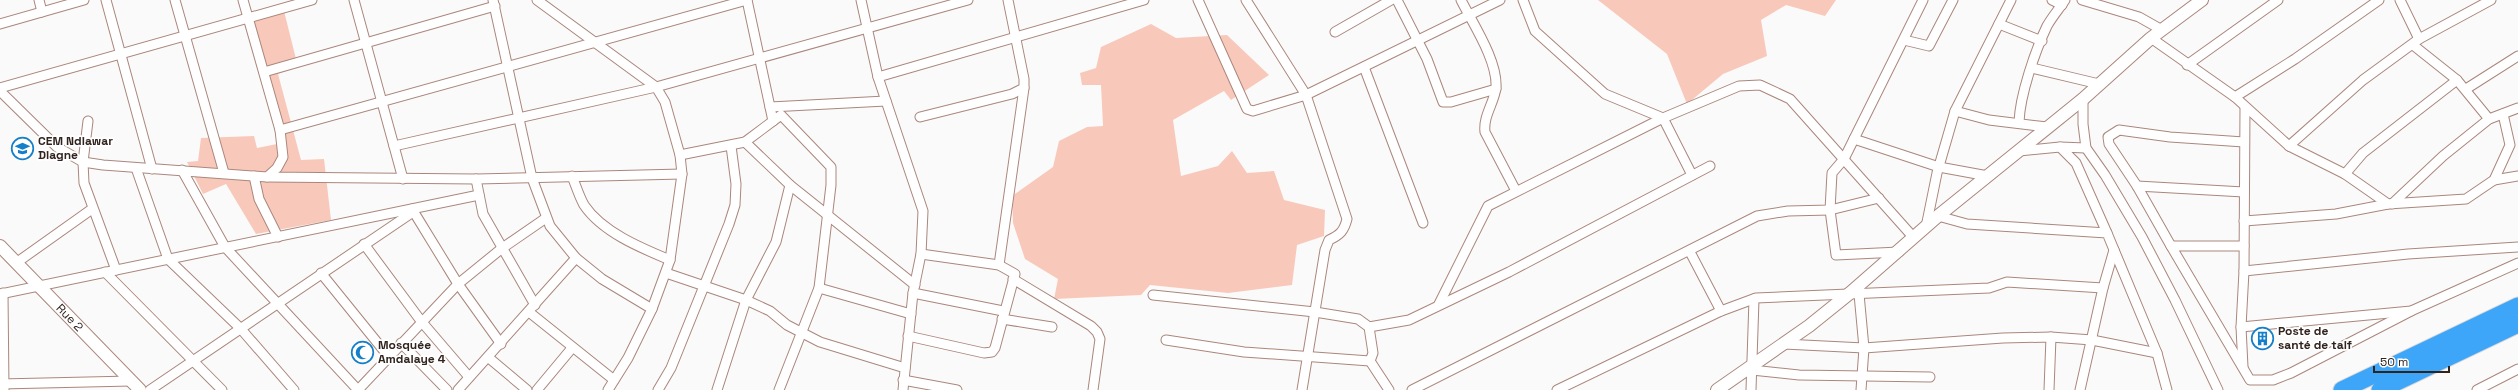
<svg xmlns="http://www.w3.org/2000/svg" width="2518" height="390" viewBox="0 0 2518 390" font-family="'Space Grotesk',sans-serif">
	<rect width="100%" height="100%" fill="#fafafa"/>
	<!-- green -->
	<g fill="#f8c9ba">
		<path d="M1598 0H1836L1825 16 1786 5 1761 20 1767 56 1723 74 1687 104 1667 54Z"/>
		<path d="M283 7 298 67 278 74 301 160 324 159 331 220 256 234 226 184 203 194 187 162 198 161 201 138 254 136 257 148 282 143 246 17Z"/>
		<path d="M1151 24 1176 38 1227 35 1269 75 1231 100 1224 91 1173 120 1181 176 1218 166 1232 151 1247 173 1274 171 1284 200 1325 210 1324 236 1297 245 1292 285 1228 293 1150 285 1141 295 1054 299 1058 279 1025 259 1013 223 1012 196 1053 167 1059 141 1087 127 1103 126 1101 85H1082L1080 73 1096 68 1101 47Z"/>
	</g>
	<g fill="none" stroke-linecap="round" stroke-linejoin="round">
		<defs>
			<g id="minor">
				<path d="M39 0 42 12"/>
				<path d="M106 0 152 169"/>
				<path d="M175 0 224 173"/>
				<path d="M243 0 280 130 283 157 277 168 267 177"/>
				<path d="M354 0 403 179"/>
				<path d="M493 0 532 178 550 226 576 258 602 279 652 309"/>
				<path d="M537 0 656 87 665 102 680 155 682 174 670 260 652 309 628 358 608 390"/>
				<path d="M747 0 773 121"/>
				<path d="M861 0 878 77 923 211 921 254 913 293 903 390"/>
				<path d="M1198 0 1247 109 1253 111 1306 95 1500 0"/>
				<path d="M1246 0 1306 95 1347 219C1344 231 1340 235 1329 240L1325 250 1302 390"/>
				<path d="M1397 0 1427 59 1443 102H1451L1496 89"/>
				<path d="M1461 0C1473 24 1498 61 1496 88 1494 103 1483 116 1485 132L1516 191"/>
				<path d="M1523 0 1535 31 1605 94 1663 118 1692 175"/>
				<path d="M2052 0 2062 5"/>
				<path d="M2082 0 2139 17 2162 30"/>
				<path d="M2400 0 2419 39"/>
				<path d="M0 24 84 0"/>
				<path d="M1999 24 2042 41"/>
				<path d="M1335 32 1391 0"/>
				<path d="M2151 38 2235 97 2289 146 2363 80 2419 39 2491 0"/>
				<path d="M1904 40 1929 46 1953 0"/>
				<path d="M2413 45 2457 80 2489 119"/>
				<path d="M2187 65 2278 0"/>
				<path d="M1364 67 1423 223"/>
				<path d="M2032 68 2099 84"/>
				<path d="M264 72 495 6"/>
				<path d="M878 77 1144 0"/>
				<path d="M0 88 312 0"/>
				<path d="M2466 89 2518 56"/>
				<path d="M0 91 57 147 83 162 103 165 267 177 476 179 682 174"/>
				<path d="M2235 97 2295 59 2379 0"/>
				<path d="M2083 99V124L2086 148 2105 175 2142 237 2175 300 2218 390"/>
				<path d="M770 107 886 101"/>
				<path d="M1955 111 1989 120 2047 127"/>
				<path d="M920 117 1012 94 1024 88V79L1008 0"/>
				<path d="M88 121 83 162 84 183 116 270"/>
				<path d="M2019 122C2020 95 2035 51 2047 26 2052 17 2059 9 2065 0"/>
				<path d="M280 130 747 0"/>
				<path d="M1854 139 1939 167 1988 176"/>
				<path d="M745 142 790 185 915 285"/>
				<path d="M394 146 656 87 968 0"/>
				<path d="M2289 146 2345 174 2388 204"/>
				<path d="M2060 147 2076 163 2107 233"/>
				<path d="M2019 151 2060 147 2086 148"/>
				<path d="M680 155 745 142 781 115 831 167V185L819 288 779 390"/>
				<path d="M136 168 168 259 241 329 294 390"/>
				<path d="M182 170 225 247 358 390 458 284 501 249 546 218"/>
				<path d="M2345 174 2363 153 2457 80"/>
				<path d="M254 176 259 199 278 237"/>
				<path d="M572 176C576 186 579 196 584 205 602 232 641 248 670 260"/>
				<path d="M476 179 483 214 535 305"/>
				<path d="M2494 180 2518 176"/>
				<path d="M2137 186 2244 192"/>
				<path d="M2392 204 2443 156 2489 119 2518 108"/>
				<path d="M412 209 458 284 501 344"/>
				<path d="M1938 216 1967 224 2107 233 2157 353 2167 390"/>
				<path d="M2244 221 2336 214 2388 204 2466 199 2494 180 2510 145 2503 114"/>
				<path d="M1926 227 1937 173 1955 111 2011 0"/>
				<path d="M364 244 421 321 469 377"/>
				<path d="M2171 246 2137 186 2109 144 2108 137 2119 130 2170 137 2244 142"/>
				<path d="M2244 246H2171L2250 380H2273L2291 373 2411 311"/>
				<path d="M1690 252 1721 311"/>
				<path d="M1899 252 1836 255 1830 210 1832 173 1844 159 1923 0"/>
				<path d="M16 263 92 209"/>
				<path d="M999 265 1024 88"/>
				<path d="M2244 271 2408 254 2518 247"/>
				<path d="M105 272 222 390"/>
				<path d="M321 273 389 357"/>
				<path d="M666 273 746 300 770 311 787 325 820 342 905 368"/>
				<path d="M1013 279 1091 326 1097 332 1100 339 1093 390"/>
				<path d="M819 288 911 314"/>
				<path d="M3 293 4 390"/>
				<path d="M913 293 1003 311"/>
				<path d="M0 294 479 195"/>
				<path d="M1859 294 1864 348 1861 390"/>
				<path d="M1153 295 1315 312 1358 319 1369 327 1373 353 1370 361"/>
				<path d="M1439 304 1488 206 1663 118 1739 86 1760 85 1790 99 1914 238"/>
				<path d="M529 312 614 380"/>
				<path d="M1002 319 1052 327"/>
				<path d="M1369 327 1409 320 1509 272 1710 166"/>
				<path d="M2241 327 2411 311 2518 263"/>
				<path d="M908 336 984 353 992 352 995 348 1015 274 999 265 921 254"/>
				<path d="M1166 340 1244 352 1370 361"/>
				<path d="M401 343 447 390"/>
				<path d="M1784 344 1864 348 2003 338 2051 337 2092 340 2157 353"/>
				<path d="M489 358 527 390"/>
				<path d="M1370 361 1389 390"/>
				<path d="M2243 367 2241 327 2244 271 2245 107"/>
				<path d="M1752 370 1799 375 1930 377"/>
				<path d="M903 380 957 390"/>
				<path d="M0 384 131 381"/>
				<path d="M150 390 413 212"/>
				<path d="M458 390 576 258"/>
				<path d="M537 390 572 348"/>
				<path d="M658 390 671 368 729 224 735 205 736 184 731 146"/>
				<path d="M717 390 746 300 776 242 790 185"/>
				<path d="M1412 390 1757 216 1788 211 1830 210 1879 198"/>
				<path d="M1557 390 1721 311 1756 298 1989 288 2007 282 2103 288"/>
				<path d="M1751 390 1754 299"/>
				<path d="M2049 390 2051 337"/>
				<path d="M2080 390 2103 288 2114 250"/>
				<path d="M2477 390 2518 369"/>
			</g>
			<g id="tertiary">
				<path id="s1" d="M0 246 140 390"/>
				<path d="M1717 390 1809 326 1850 293 1938 216 2083 99 2151 38 2202 0"/>
			</g>
			<g id="motorway">
				<path d="M2342 390 2518 306"/>
				<path d="M2380 390 2518 324"/>
			</g>
		</defs>
		<!-- minor casing -->
		<use href="#minor" stroke="#aa877c" stroke-width="11"/>
		<!-- tertiary casing -->
		<use href="#tertiary" stroke="#aa877c" stroke-width="14"/>
		<!-- motorway casing -->
		<use href="#motorway" stroke="#dad7d6" stroke-width="19"/>
		<!-- minor -->
		<use href="#minor" stroke="#fff" stroke-width="9"/>
		<!-- tertiary -->
		<use href="#tertiary" stroke="#fff" stroke-width="12"/>
		<!-- motorway -->
		<use href="#motorway" stroke="#3da6f9" stroke-width="17"/>
	</g>
	<!-- icons -->
	<defs>
		<symbol id="school-ring" viewBox="-11 -11 22 22"><circle r="9.5" fill="#fff" stroke="#157fca" stroke-width="1.5"/><path d="M0-5L7-2L0 1L-7-2ZM-4 1L0 2.5L4 1V4Q0 6-4 4Z" fill="#157fca"/></symbol>
		<symbol id="building-ring" viewBox="-11 -11 22 22"><circle r="9.5" fill="#fff" stroke="#157fca" stroke-width="1.5"/><path d="M-4-6H4V6H1V3H-1V6H-4ZM-2.5-4.3h1.7v1.8h-1.7ZM.8-4.3h1.7v1.8H.8ZM-2.5-1h1.7V.8h-1.7ZM.8-1h1.7V.8H.8Z" fill="#157fca"/></symbol>
		<symbol id="mosque-ring" viewBox="-11 -11 22 22"><circle r="9.5" fill="#fff" stroke="#157fca" stroke-width="1.5"/><path d="M3.5-4.9A6 6 0 1 0 3.5 4.9A5 5 0 1 1 3.5-4.9Z" fill="#157fca"/></symbol>
	</defs>
	<g fill-rule="evenodd">
		<use href="#school-ring" x="10" y="136" width="25" height="25"/>
		<use href="#building-ring" x="2250" y="326" width="25" height="25"/>
		<use href="#mosque-ring" x="350" y="340" width="25" height="25"/>
	</g>
	<g text-anchor="middle" stroke-width="3.5" stroke-linejoin="round" paint-order="stroke">
		<!-- poi labels -->
		<g font-size="12" font-weight="bold" fill="#31231e" stroke="#fff" text-anchor="start">
			<text x="38" y="145">CEM Ndiawar<tspan x="38" dy="14">Diagne</tspan></text>
			<text x="2278" y="335">Poste de<tspan x="2278" dy="14">santé de taif</tspan></text>
			<text x="378" y="349">Mosquée<tspan x="378" dy="14">Amdalaye 4</tspan></text>
		</g>
		<!-- street labels -->
		<g font-size="12" fill="#31231e" stroke="#fff">
			<text dy="4" stroke="none"><textPath href="#s1" startOffset="100">Rue 2</textPath></text>
		</g>
	</g>
	<!-- scale -->
	<path d="M2374 366v6h75v-6" fill="none" stroke="#31231e" stroke-width="2"/>
	<text x="2380" y="366" font-size="12" fill="#31231e" stroke="#ffffff" stroke-width="3" paint-order="stroke">50 m</text>
</svg>
